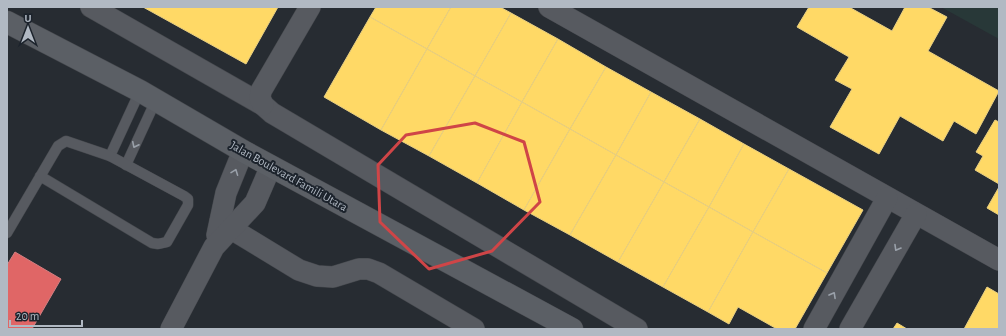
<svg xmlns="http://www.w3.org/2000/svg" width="1006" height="336" viewBox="0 0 1006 336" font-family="'Alegreya Sans',sans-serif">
	<rect width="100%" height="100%" fill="#272c32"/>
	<!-- green -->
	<path fill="#283838" d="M941 7H999V39Z"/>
	<!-- homes -->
	<g fill="#ffd966" stroke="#e8cf82">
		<path d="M143 7H278L246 64Z"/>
		<path d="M376 7H451L427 49 370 17Z"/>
		<path d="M451 7H500L511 13 475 76 427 49Z"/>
		<path d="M809 7H849L892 31 905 7H928L947 17 928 51 999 91 976 134 954 121 943 141 900 116 879 154 830 127 852 89 835 80 849 57 797 27Z"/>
		<path d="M511 13 558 39 522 102 475 76Z"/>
		<path d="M370 17 427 49 381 130 324 97Z"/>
		<path d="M558 39 606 67 570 129 522 102Z"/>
		<path d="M427 49 475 76 429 156 381 130Z"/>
		<path d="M606 67 651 92 616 155 570 129Z"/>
		<path d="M475 76 522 102 477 183 429 156Z"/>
		<path d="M651 92 700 119 664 182 616 155Z"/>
		<path d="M522 102 570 129 524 210 477 183Z"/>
		<path d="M700 119 744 144 709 207 664 182Z"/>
		<path d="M995 120 999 122V184L975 170 983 156 976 152Z"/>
		<path d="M570 129 616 155 570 235 524 210Z"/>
		<path d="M744 144 789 169 753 232 709 207Z"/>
		<path d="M616 155 664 182 618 262 570 235Z"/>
		<path d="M789 169 863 210 827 273 753 232Z"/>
		<path d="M664 182 709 207 663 287 618 262Z"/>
		<path d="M999 187V215L987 208Z"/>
		<path d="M709 207 753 232 708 312 663 287Z"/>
		<path d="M753 232 827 273 795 329H777L738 307 729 324 708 312Z"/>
		<path d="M987 287 999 294V329H964Z"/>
		<path d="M897 323 907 329H893Z"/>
	</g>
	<!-- shops -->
	<path fill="#e06666" stroke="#d27f82" d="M15 252 61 279 32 329H7V265Z"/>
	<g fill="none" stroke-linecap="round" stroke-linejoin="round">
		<defs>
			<g id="lane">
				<path d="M110 156 140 91"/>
				<path d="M126 165 156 100"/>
				<path d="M7 233 58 146 66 141 110 156 184 196 188 199V205L167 242 158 244 152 243 40 176"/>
			</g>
			<g id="street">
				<path d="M91 7 263 105 272 113 637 329"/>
				<path d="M549 7 999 260"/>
				<path d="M263 105 260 98 261 91 310 7"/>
				<path d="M220 222 299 270 317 276 333 277 359 269H368L379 273 474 329"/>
				<path d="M217 235 226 193 243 151"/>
				<path d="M171 329 214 247 255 203 271 166"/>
				<path d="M814 329 887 198"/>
				<path d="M850 329 916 214"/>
			</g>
			<path id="secondary" d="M7 22 140 91 243 151 572 329"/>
		</defs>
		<!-- lane casing -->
		<use href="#lane" stroke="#45484d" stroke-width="11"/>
		<!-- street casing -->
		<use href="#street" stroke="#45484d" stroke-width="22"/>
		<!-- secondary casing -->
		<use href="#secondary" stroke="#45484d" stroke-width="23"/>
		<!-- lane -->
		<use href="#lane" stroke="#575a60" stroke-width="10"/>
		<!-- street -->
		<use href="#street" stroke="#575a60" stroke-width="21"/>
		<!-- secondary -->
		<use href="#secondary" stroke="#5b5f65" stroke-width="22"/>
	</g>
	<!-- one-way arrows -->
	<defs><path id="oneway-chevron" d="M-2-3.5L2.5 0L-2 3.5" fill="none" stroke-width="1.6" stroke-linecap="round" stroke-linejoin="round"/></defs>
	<g stroke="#9aa1aa">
		<use href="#oneway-chevron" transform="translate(135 145) rotate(116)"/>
		<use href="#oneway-chevron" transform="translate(235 172) rotate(-69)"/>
		<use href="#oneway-chevron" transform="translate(897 248) rotate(120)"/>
		<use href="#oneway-chevron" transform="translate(833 295) rotate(-61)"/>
	</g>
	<!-- marked area -->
	<path fill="none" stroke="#cf4547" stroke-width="3" stroke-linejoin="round" d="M475 123 524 142 540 202 492 251 429 269 380 222 378 165 406 135Z"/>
	<g text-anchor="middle" stroke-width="4" stroke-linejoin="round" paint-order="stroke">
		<!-- street labels -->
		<g font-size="12" fill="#b1b9c3" stroke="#1c232c">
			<text transform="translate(289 176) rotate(29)" y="4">Jalan Boulevard Famili Utara</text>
		</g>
	</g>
	<!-- border -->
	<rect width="1006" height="336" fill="none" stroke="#b1b9c3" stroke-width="16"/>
	<!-- north arrow -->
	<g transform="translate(28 28)" stroke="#1c232c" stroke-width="3" paint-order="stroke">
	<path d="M0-3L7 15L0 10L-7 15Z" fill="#b1b9c3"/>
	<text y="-6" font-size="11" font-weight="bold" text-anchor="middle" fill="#b1b9c3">U</text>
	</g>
	<!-- scale -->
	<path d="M10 320v6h72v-6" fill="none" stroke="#b1b9c3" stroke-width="2"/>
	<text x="16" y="320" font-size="12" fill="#b1b9c3" stroke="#1c232c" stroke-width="3" paint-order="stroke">20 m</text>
</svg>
